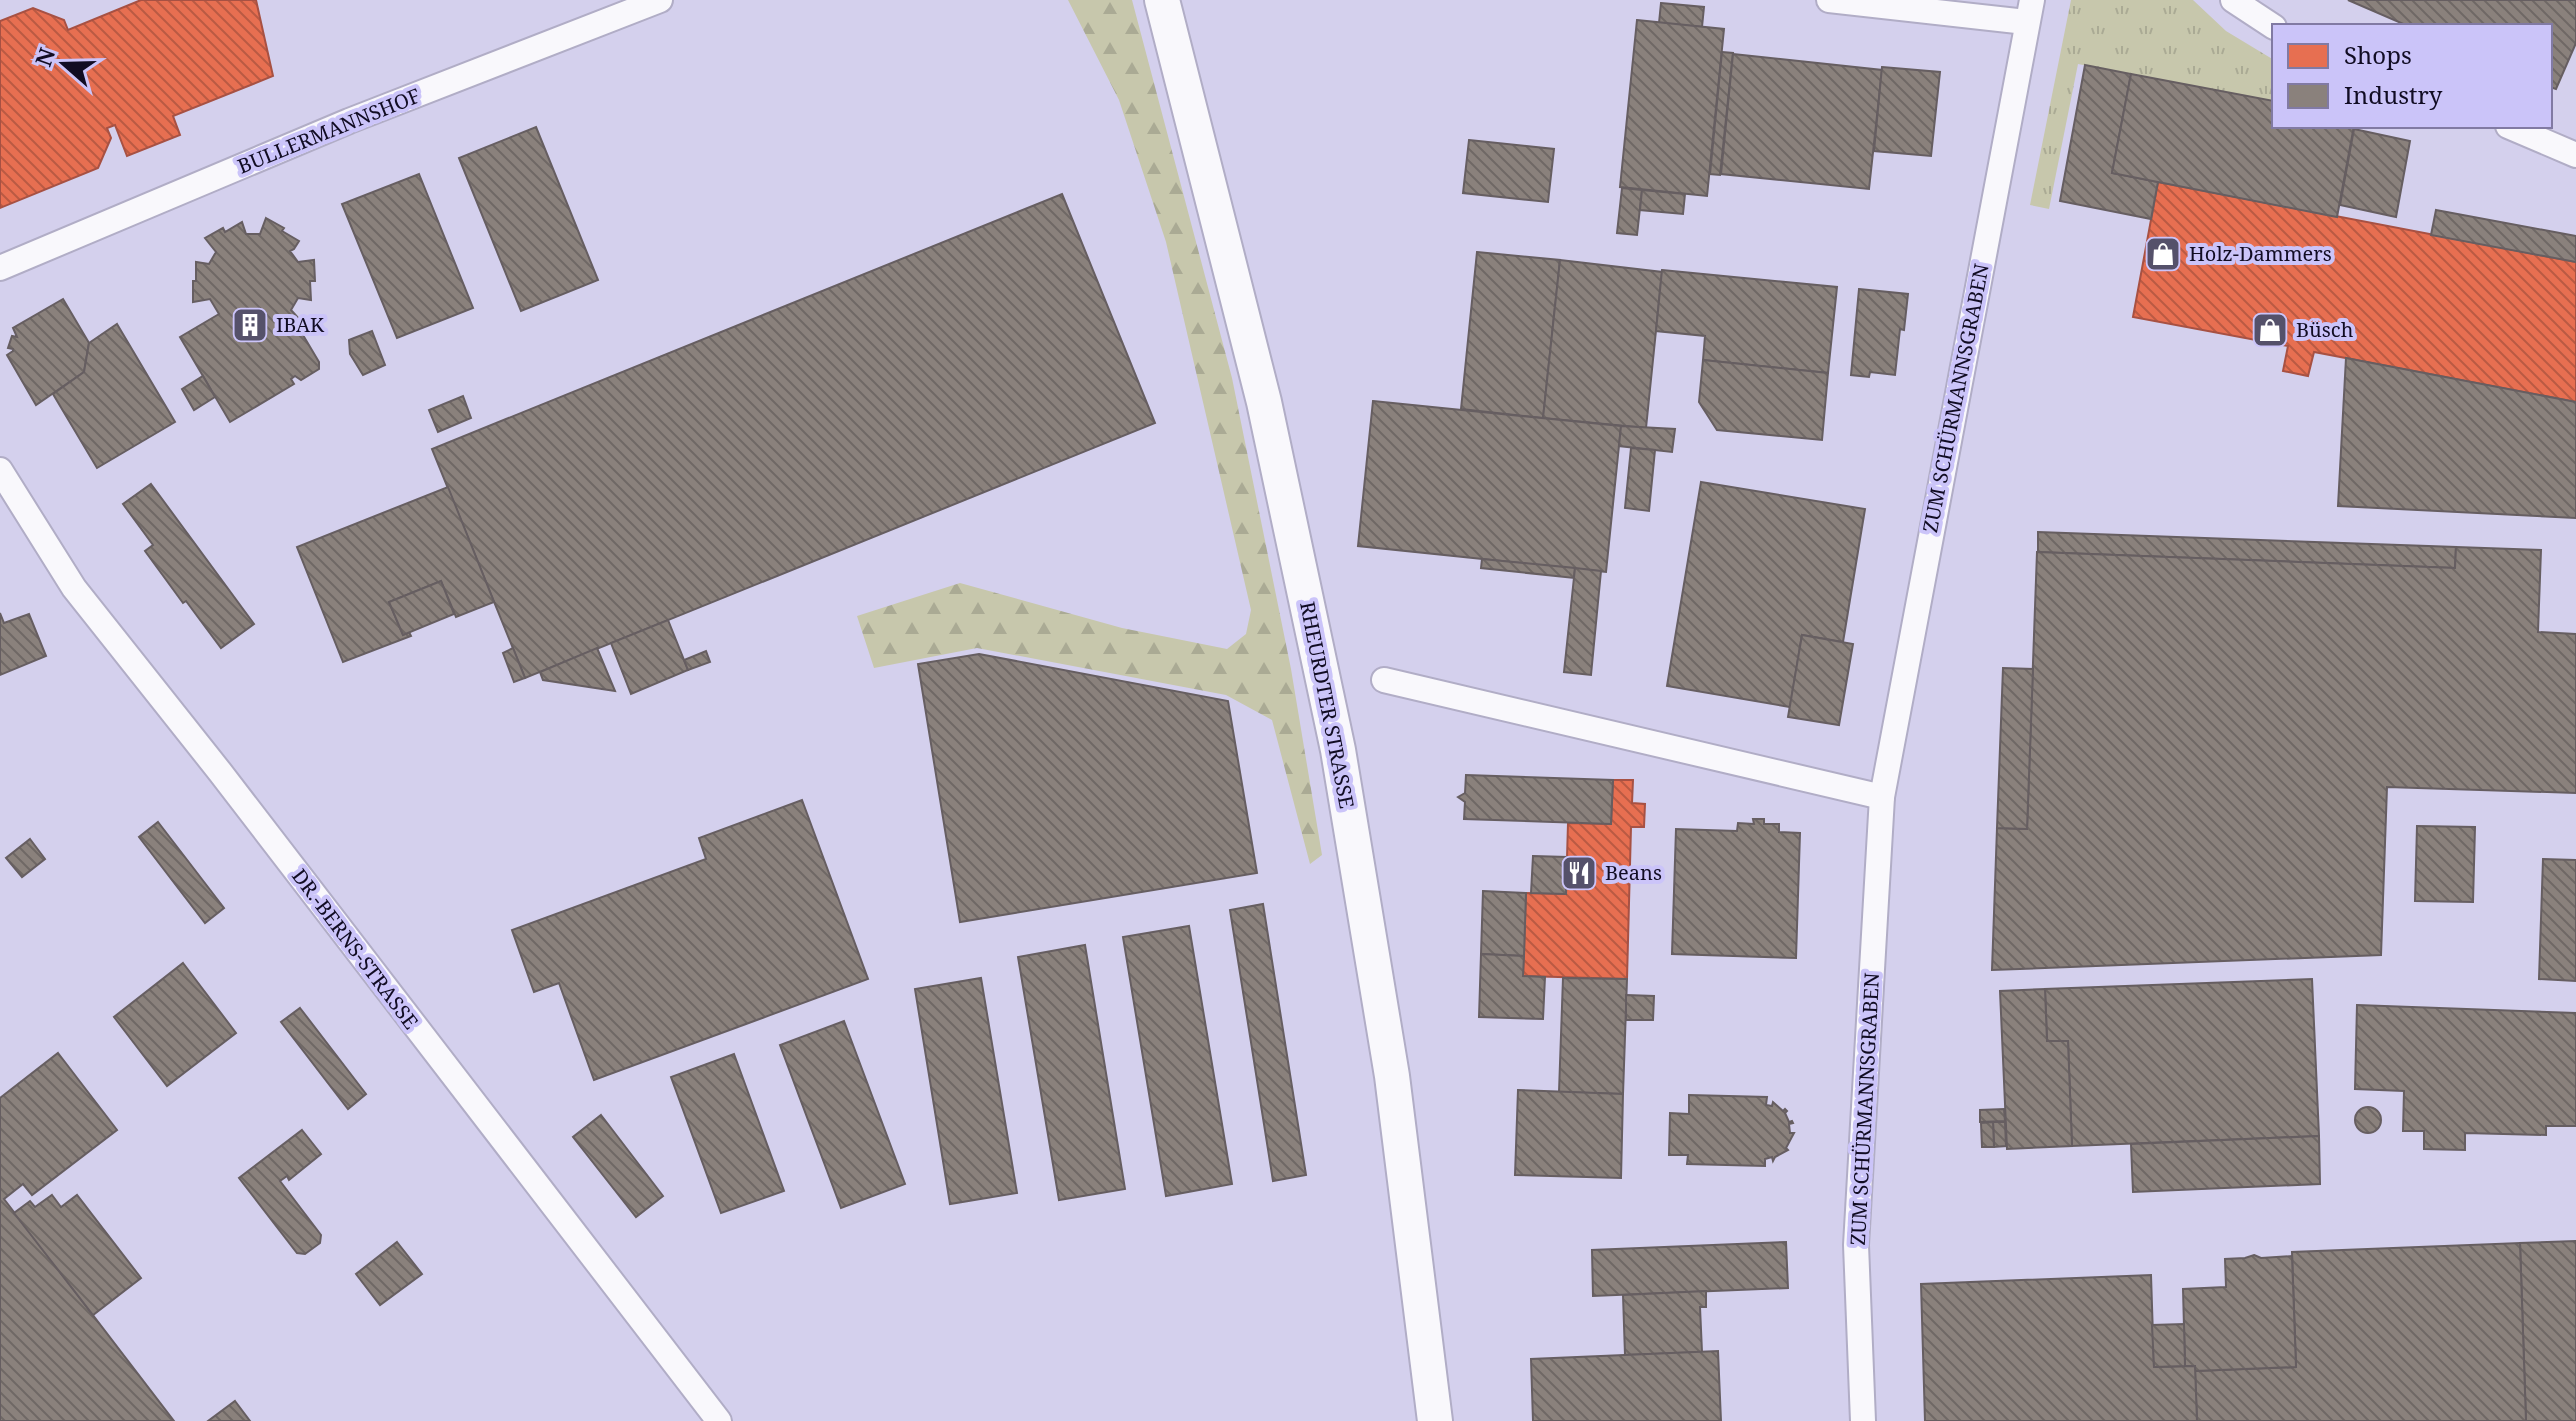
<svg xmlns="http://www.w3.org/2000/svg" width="2576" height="1421" viewBox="0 0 2576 1421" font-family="'Noto Serif',serif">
	<defs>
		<pattern id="grass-tufts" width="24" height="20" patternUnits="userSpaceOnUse" patternTransform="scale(2)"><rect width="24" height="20" fill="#c7c7ac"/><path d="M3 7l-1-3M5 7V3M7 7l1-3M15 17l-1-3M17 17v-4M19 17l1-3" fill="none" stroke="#aaaa94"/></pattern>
		<pattern id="forest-firs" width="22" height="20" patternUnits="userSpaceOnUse" patternTransform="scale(2)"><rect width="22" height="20" fill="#c7c7ac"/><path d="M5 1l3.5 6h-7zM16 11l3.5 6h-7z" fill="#aaaa94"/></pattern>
		<pattern id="shops-back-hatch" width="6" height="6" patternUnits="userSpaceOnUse" patternTransform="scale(2)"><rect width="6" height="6" fill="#e76f51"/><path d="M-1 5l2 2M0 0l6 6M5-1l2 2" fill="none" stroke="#ba5a43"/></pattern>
		<pattern id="industry-back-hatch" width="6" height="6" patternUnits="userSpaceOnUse" patternTransform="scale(2)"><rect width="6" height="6" fill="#8a817c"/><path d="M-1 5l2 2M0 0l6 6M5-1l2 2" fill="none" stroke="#6f6865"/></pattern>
	</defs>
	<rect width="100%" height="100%" fill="#d4d0ed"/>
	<!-- grass -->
	<path fill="url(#grass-tufts)" d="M2071 0H2193L2226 31 2274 60V101L2078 64 2049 209 2030 205Z"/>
	<!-- forest -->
	<path fill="url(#forest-firs)" d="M1068 0H1132L1232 378 1291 669 1322 855 1310 864 1272 720 1226 695 977 648 874 668 857 616 960 583 1122 628 1227 649 1246 634 1251 610 1166 242 1119 100Z"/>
	<!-- shops -->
	<g fill="url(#shops-back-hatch)" stroke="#a75143" stroke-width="2">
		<path d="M141 0H256L273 76 173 116 180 135 127 156 115 125 107 128 111 138 98 168 0 208V21L33 8 64 20 68 30Z"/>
		<path d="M2158 182 2576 262V402L2314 352 2308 376 2283 371 2288 346 2133 317Z"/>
		<path d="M1613 780H1633L1632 803 1645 804 1644 827H1631L1627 979 1523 976 1526 893 1566 894 1568 823 1611 824Z"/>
	</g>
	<!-- industry -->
	<g fill="url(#industry-back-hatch)" stroke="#665e61" stroke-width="2">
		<path d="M2348 0H2576V43L2556 89 2550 87V26H2408Z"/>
		<path d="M1661 3 1704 7 1702 27 1659 23Z"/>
		<path d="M1637 20 1724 29 1707 196 1620 187Z"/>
		<path d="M1722 52 1733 53 1720 175 1710 174Z"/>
		<path d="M1733 54 1882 70 1869 189 1721 174Z"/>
		<path d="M2085 65 2131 74 2112 173 2158 182 2151 219 2060 201Z"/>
		<path d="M1882 67 1940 72 1931 156 1874 151Z"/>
		<path d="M2131 74 2274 101V126H2354L2337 217 2112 173Z"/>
		<path d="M536 127 598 280 521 311 459 158Z"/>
		<path d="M2354 129 2410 141 2396 217 2340 205Z"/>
		<path d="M1469 140 1554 149 1548 202 1463 193Z"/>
		<path d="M419 174 473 308 397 338 342 204Z"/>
		<path d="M1622 188 1642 190 1637 235 1617 233Z"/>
		<path d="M1642 190 1685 194 1683 214 1640 210Z"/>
		<path d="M1062 194 1155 423 525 678 432 449Z"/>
		<path d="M2436 210 2576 236V262L2431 235Z"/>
		<path d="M266 218 284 228 282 231 299 241 294 249 290 251 298 262 314 260 315 281H310L311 300 298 298 291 310 300 320V330L319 362V369L301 380 295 376 291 379 294 384 230 422 180 337 219 314 210 299 193 302V281H196V262L209 264 216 252 205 238 223 228 225 232 242 222 246 234H260Z"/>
		<path d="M1477 252 1560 260 1543 418 1461 409Z"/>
		<path d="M1560 260 1662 272 1646 428 1543 418Z"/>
		<path d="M1662 270 1837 287 1828 373 1703 360 1705 336 1656 331Z"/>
		<path d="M1859 289 1908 294 1904 330 1900 329 1895 375 1870 372 1869 377 1851 375Z"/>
		<path d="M63 299 89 343 84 372 36 405 7 355 13 351V349L8 348 12 336 17 337 13 328Z"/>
		<path d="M117 324 175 422 97 468 53 394 84 372 89 343Z"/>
		<path d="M372 331 385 365 363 375 350 354 349 340Z"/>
		<path d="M2346 358 2576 402V518L2338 506Z"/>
		<path d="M1703 360 1828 373 1822 440 1717 430 1699 402Z"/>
		<path d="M203 376 215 397 194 410 182 389Z"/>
		<path d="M463 396 471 418 438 432 429 410Z"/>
		<path d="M1373 401 1621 426 1606 572 1358 546Z"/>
		<path d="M1621 426 1675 429 1672 452 1619 446Z"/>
		<path d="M1631 448 1655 450 1649 511 1625 508Z"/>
		<path d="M1701 482 1865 509 1843 642 1802 635 1790 707 1667 686Z"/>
		<path d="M151 484 254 624 221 648 186 601 183 603 145 551 153 545 123 504Z"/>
		<path d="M448 487 494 602 456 617 441 581 389 602 403 635 409 632 411 636 343 662 297 547Z"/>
		<path d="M2038 532 2456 547 2455 568 2038 552Z"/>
		<path d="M2456 547 2541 550 2538 632 2576 634V793L2387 787 2381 955 1992 970 1997 828 2027 829 2037 552 2455 568Z"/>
		<path d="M1482 559 1575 568 1574 578 1481 568Z"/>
		<path d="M1575 568 1601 571 1591 675 1564 672Z"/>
		<path d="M441 581 454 614 403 635 389 602Z"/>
		<path d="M0 613 4 623 29 614 46 656 0 675Z"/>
		<path d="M668 620 688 670 631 694 611 643Z"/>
		<path d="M1802 635 1853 644 1839 725 1788 717Z"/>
		<path d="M513 648 525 678 514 682 503 653Z"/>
		<path d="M597 648 615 691 543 680 540 672Z"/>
		<path d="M706 651 710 662 688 670 684 660Z"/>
		<path d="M979 654 1228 701 1257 873 960 922 918 664Z"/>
		<path d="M2003 668 2033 669 2027 829 1997 828Z"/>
		<path d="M1466 775 1613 780 1611 824 1464 819 1465 802 1458 797 1465 793Z"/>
		<path d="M802 800 868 979 594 1080 559 983 534 992 512 930 706 859 699 838Z"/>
		<path d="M1753 819H1764V824H1779V832L1800 833 1796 958 1672 954 1676 829 1737 831 1738 823 1754 824Z"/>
		<path d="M158 822 224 908 205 923 139 837Z"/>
		<path d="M2417 826 2475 827 2473 902 2415 901Z"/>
		<path d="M30 839 45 859 22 877 6 858Z"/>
		<path d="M1533 856 1567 857 1566 894 1531 893Z"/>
		<path d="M2543 859 2576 860V981L2539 979Z"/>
		<path d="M1483 891 1526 893 1524 956 1481 954Z"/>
		<path d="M1263 904 1306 1175 1273 1181 1230 910Z"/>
		<path d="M1189 926 1232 1184 1166 1196 1123 937Z"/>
		<path d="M1085 945 1125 1189 1059 1200 1018 957Z"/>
		<path d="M1481 954 1524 956 1523 976 1545 977 1543 1019 1479 1017Z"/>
		<path d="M183 963 236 1033 167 1086 114 1017Z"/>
		<path d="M981 978 1017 1193 950 1204 915 989Z"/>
		<path d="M1563 978 1627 979 1623 1094 1559 1092Z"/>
		<path d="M2312 979 2319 1136 2072 1146 2068 1041H2047L2045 989Z"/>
		<path d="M2045 989 2047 1041H2068L2072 1146 2007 1149 2000 991Z"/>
		<path d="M1626 995 1654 996 1653 1020H1626Z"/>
		<path d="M2357 1005 2576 1013V1126H2546V1135L2465 1133V1150L2424 1149V1131H2403L2404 1091 2355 1089Z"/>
		<path d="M300 1008 366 1094 348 1109 281 1022Z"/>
		<path d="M844 1021 905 1184 841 1208 780 1045Z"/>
		<path d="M58 1053 117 1130 32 1195 23 1184 4 1199 174 1421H0V1098Z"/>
		<path d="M734 1054 784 1191 721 1213 671 1077Z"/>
		<path d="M1518 1090 1623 1094 1621 1178 1515 1175Z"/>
		<path d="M1689 1095 1767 1097 1766 1105 1772 1106 1773 1102 1783 1111 1785 1109 1787 1111 1785 1113 1789 1122 1792 1121 1793 1123 1789 1124 1790 1133H1794L1786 1148 1788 1150 1775 1157 1773 1161 1772 1157 1765 1159V1166L1687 1164 1688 1155H1669L1670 1113 1689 1114Z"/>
		<circle cx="2368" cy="1120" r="13"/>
		<path d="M2004 1109 2005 1121 1980 1122V1110Z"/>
		<path d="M601 1115 663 1196 636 1217 573 1137Z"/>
		<path d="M1993 1122H2005L2006 1146 1994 1147Z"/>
		<path d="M1993 1122 1994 1147H1982L1981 1123Z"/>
		<path d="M302 1130 321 1154 289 1180 287 1176 280 1181 321 1235 320 1243 305 1254 297 1253 239 1178Z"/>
		<path d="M2319 1136 2320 1184 2133 1192 2131 1144Z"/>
		<path d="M52 1195 61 1207 77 1195 141 1278 93 1315 14 1213 30 1201 35 1207Z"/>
		<path d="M2576 1241V1421H2526L2520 1243Z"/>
		<path d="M397 1242 422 1274 380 1305 356 1274Z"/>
		<path d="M1786 1242 1788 1288 1593 1296 1592 1250Z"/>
		<path d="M2520 1243 2526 1421H2197L2195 1371 2296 1367 2292 1252Z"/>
		<path d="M2254 1255 2261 1258 2292 1256 2296 1367 2195 1371V1366H2185L2183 1289 2226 1287 2225 1259 2245 1258Z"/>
		<path d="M2151 1275 2154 1367 2195 1366 2197 1421H1925L1921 1284Z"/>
		<path d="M1706 1291V1307H1700L1702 1352 1625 1355 1623 1295Z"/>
		<path d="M2184 1324 2185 1366 2154 1367 2152 1325Z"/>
		<path d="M1718 1351 1721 1421H1533L1531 1359Z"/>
		<path d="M235 1401 250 1421H208Z"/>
	</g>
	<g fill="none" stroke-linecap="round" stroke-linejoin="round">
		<defs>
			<g id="minor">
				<path d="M1829 0 2026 22"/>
				<path d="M2233 0 2274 27"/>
				<path d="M2508 126 2576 155"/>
				<path d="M0 268 349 121 660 0"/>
				<path d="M0 470 74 588 220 772 719 1421"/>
				<path d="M1384 680 1882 797"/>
				<path d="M1863 1421 1856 1245 1882 797 2032 0"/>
			</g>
			<path id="secondary" d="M1162 0 1264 402 1338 750 1392 1076 1435 1421"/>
		</defs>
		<!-- minor casing -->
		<use href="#minor" stroke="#b1adc6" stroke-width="28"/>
		<!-- secondary casing -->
		<use href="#secondary" stroke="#b1adc6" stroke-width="38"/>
		<!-- minor -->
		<use href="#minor" stroke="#f9f8fc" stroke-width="24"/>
		<!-- secondary -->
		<use href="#secondary" stroke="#f9f8fc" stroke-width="34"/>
	</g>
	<!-- icons -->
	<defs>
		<symbol id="shop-square" viewBox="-11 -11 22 22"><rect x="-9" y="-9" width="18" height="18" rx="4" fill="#55516a" stroke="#cbc4f9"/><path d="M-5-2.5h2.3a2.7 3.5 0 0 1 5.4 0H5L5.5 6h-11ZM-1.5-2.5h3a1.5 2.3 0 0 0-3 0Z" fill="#fff"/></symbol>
		<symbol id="building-square" viewBox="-11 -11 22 22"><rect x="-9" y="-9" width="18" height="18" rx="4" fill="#55516a" stroke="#cbc4f9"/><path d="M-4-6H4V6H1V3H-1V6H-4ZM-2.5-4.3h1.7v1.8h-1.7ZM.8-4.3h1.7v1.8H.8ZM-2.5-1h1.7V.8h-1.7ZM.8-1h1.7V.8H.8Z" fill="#fff"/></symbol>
		<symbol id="restaurant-square" viewBox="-11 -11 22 22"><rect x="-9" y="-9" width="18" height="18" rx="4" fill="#55516a" stroke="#cbc4f9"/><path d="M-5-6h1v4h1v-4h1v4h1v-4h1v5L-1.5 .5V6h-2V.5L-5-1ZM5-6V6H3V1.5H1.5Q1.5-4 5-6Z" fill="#fff"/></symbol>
	</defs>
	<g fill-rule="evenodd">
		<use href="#shop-square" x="2143" y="234" width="40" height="40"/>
		<use href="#building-square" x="230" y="305" width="40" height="40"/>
		<use href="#shop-square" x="2250" y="310" width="40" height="40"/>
		<use href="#restaurant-square" x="1559" y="853" width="40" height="40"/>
	</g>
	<g text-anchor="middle" stroke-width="8" stroke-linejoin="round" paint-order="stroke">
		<!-- street labels -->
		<g font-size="20" fill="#110c23" stroke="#cbc4f9">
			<text transform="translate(329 131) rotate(-22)" y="7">BULLERMANNSHOF</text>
			<text transform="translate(1956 398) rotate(-79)" y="7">ZUM SCHÜRMANNSGRABEN</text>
			<text transform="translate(1327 705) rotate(79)" y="7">RHEURDTER STRASSE</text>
			<text transform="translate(355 949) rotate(53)" y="7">DR.-BERNS-STRASSE</text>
			<text transform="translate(1865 1109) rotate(-87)" y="7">ZUM SCHÜRMANNSGRABEN</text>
		</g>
		<!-- poi labels -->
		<g font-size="20" fill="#110c23" stroke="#cbc4f9" text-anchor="start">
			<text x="2189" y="261">Holz-Dammers</text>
			<text x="276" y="332">IBAK</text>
			<text x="2296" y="337">Büsch</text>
			<text x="1605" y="880">Beans</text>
		</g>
	</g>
	<!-- legend -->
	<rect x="2272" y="24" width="280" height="104" fill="#cbc4f9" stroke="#817aa3" stroke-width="2"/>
	<rect x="2288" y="44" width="40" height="24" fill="#e76f51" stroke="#817aa3" stroke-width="2"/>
	<text x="2344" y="64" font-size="24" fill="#110c23">Shops</text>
	<rect x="2288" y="84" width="40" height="24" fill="#8a817c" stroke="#817aa3" stroke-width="2"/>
	<text x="2344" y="104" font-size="24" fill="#110c23">Industry</text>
	<!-- north arrow -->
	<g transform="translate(64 64) rotate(290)" stroke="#cbc4f9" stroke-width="6" paint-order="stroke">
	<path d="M0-6L14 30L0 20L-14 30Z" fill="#110c23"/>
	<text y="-12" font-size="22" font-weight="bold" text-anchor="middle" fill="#110c23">N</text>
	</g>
</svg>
